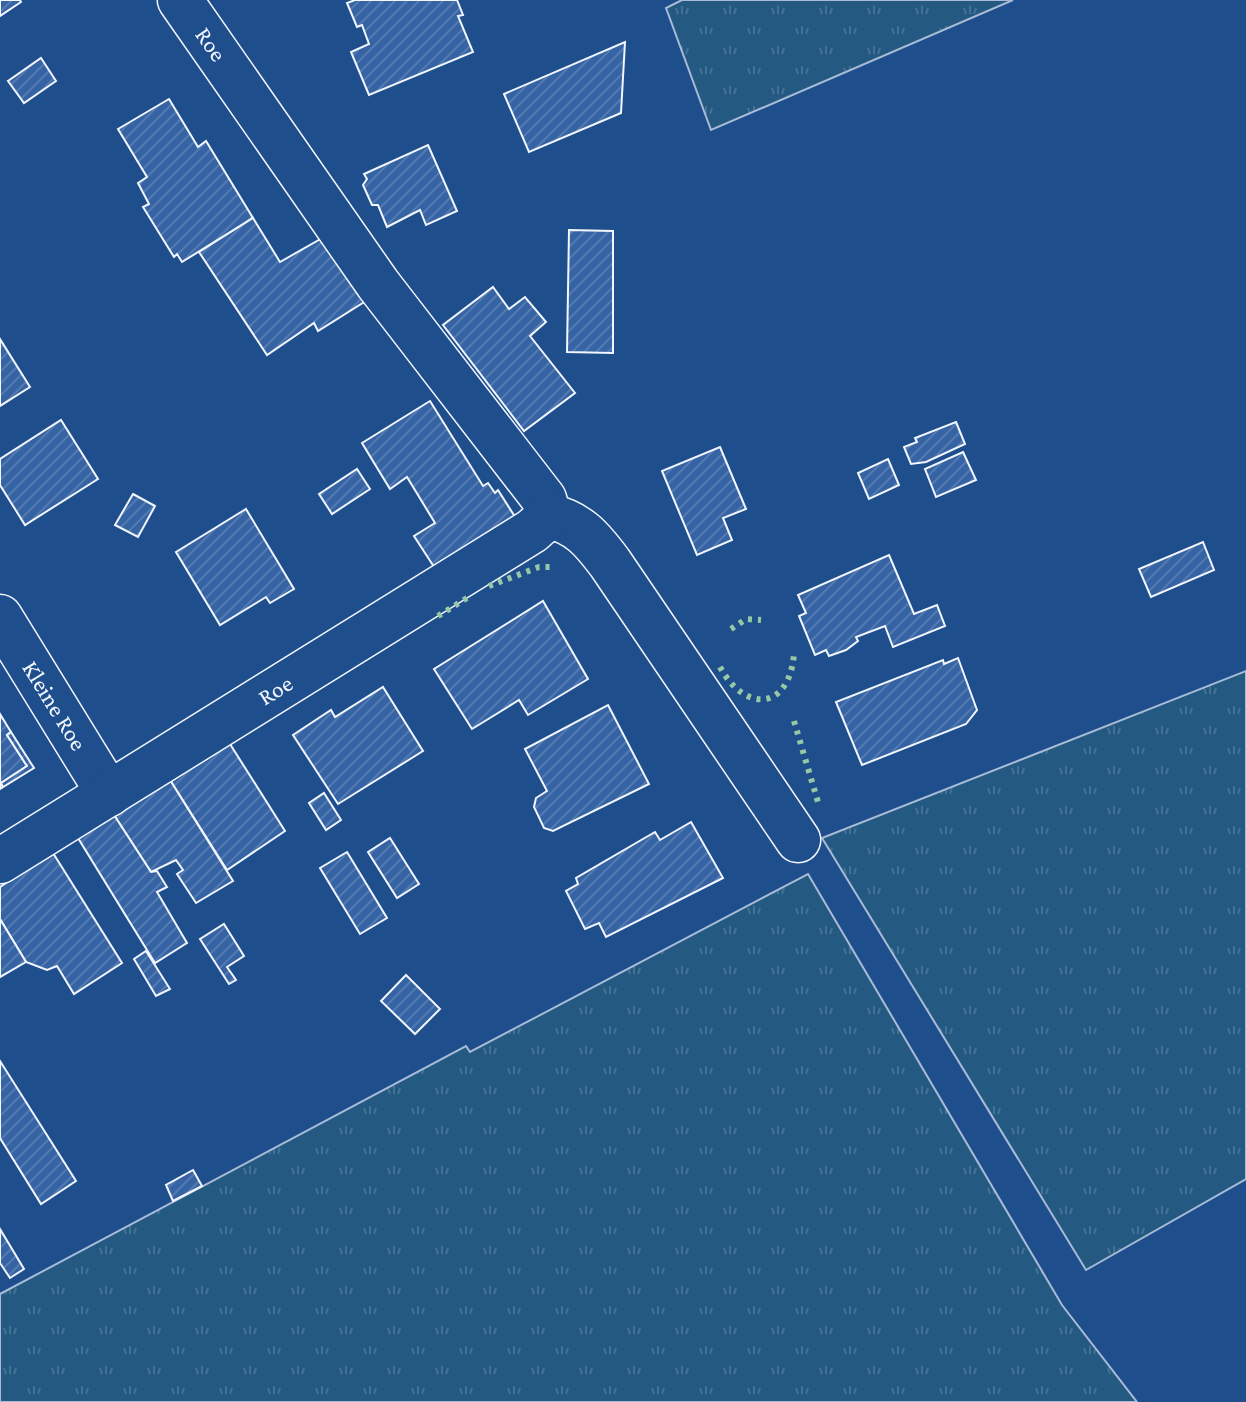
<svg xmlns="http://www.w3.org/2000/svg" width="1246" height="1402" viewBox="0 0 1246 1402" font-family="'Crimson Pro',serif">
	<defs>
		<pattern id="grass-tufts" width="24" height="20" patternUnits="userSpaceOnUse" patternTransform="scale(2)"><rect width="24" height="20" fill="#245a82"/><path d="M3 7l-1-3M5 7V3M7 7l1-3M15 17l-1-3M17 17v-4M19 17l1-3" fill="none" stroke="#447295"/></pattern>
		<pattern id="building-hatch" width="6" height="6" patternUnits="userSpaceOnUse" patternTransform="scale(2)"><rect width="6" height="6" fill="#3563a3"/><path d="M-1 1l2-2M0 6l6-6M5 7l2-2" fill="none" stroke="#537ab1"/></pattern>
	</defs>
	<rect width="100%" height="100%" fill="#1f4e8c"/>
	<!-- grass -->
	<g fill="url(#grass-tufts)" stroke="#a8bbd7" stroke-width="2">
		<path d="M682 0H1013L711 130 666 8Z"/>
		<path d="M1246 671V1179L1086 1270 822 838Z"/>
		<path d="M808 874 1062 1305 1137 1402H0V1294L466 1046 470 1052Z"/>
	</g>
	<!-- building -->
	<g fill="url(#building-hatch)" stroke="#f2f6ff" stroke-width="2">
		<path d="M0 0H20L21 2 0 16Z"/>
		<path d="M355 0H457L463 15 458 16 473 52 369 95 351 52 369 44 362 25 357 27 347 3Z"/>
		<path d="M625 42 621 113 529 152 504 94Z"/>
		<path d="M41 58 56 81 24 103 8 81Z"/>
		<path d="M169 99 198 147 206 141 253 218 182 262 177 254 174 257 143 207 149 204 138 183 147 177 118 129Z"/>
		<path d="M428 145 457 211 426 225 420 210 387 227 378 205H372L363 185 367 179 364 174Z"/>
		<path d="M253 218 280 262 324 237 369 299 318 331 314 323 267 355 199 252Z"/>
		<path d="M569 230 613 231V353L567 352Z"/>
		<path d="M493 287 509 309 525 297 546 322 530 336 575 393 524 431 443 325Z"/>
		<path d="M0 339 30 387 0 406Z"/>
		<path d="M430 401 483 486 488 483 495 493 498 490 517 520 436 570 414 536 435 523 407 477 390 489 362 443Z"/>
		<path d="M61 420 98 479 25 525 0 485V459Z"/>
		<path d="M956 422 965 444 926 462 911 464 904 447 917 442 915 438Z"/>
		<path d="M720 447 746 509 723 518 732 540 697 555 662 471Z"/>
		<path d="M963 452 976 480 936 497 925 469Z"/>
		<path d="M888 459 899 485 869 499 858 473Z"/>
		<path d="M357 469 370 489 332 514 319 494Z"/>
		<path d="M133 494 155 506 138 537 115 525Z"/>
		<path d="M246 509 294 589 270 603 266 597 220 625 176 552Z"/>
		<path d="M1203 542 1214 570 1151 597 1139 569Z"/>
		<path d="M889 555 914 614 937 605 945 626 893 647 885 626 856 637 858 641 846 650 829 656 826 650 815 655 799 616 806 613 798 595Z"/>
		<path d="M543 601 588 679 528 715 519 700 472 729 434 669Z"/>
		<path d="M958 658 977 710 966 724 862 765 836 702 943 660 944 664Z"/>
		<path d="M383 687 423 751 338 804 293 735 331 710 335 717Z"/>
		<path d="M608 705 649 784 553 831 544 828 534 807 536 798 547 791 525 749Z"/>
		<path d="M0 714 11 732 7 735 27 766 1 783 3 787 0 789Z"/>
		<path d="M11 732 34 768 3 787 1 783 27 766 7 735Z"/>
		<path d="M230 744 285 831 227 870 170 780Z"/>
		<path d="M170 780 233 881 196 903 177 874 183 870 176 860 151 872 114 815Z"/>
		<path d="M324 793 341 820 326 830 309 803Z"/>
		<path d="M114 815 151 872 157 871 167 887 157 892 187 943 155 963 78 838Z"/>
		<path d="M691 822 723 878 606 937 599 923 585 929 566 891 578 884 576 878 655 832 660 840Z"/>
		<path d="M390 838 419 884 397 898 368 852Z"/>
		<path d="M347 852 387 918 360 934 320 868Z"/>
		<path d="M53 853 122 963 74 994 57 966 47 970 26 962 0 919V887Z"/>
		<path d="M0 919 26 962 0 977Z"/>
		<path d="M224 924 244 956 227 967 236 980 229 984 200 939Z"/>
		<path d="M146 951 170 989 156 996 134 959Z"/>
		<path d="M406 975 440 1009 415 1034 381 1001Z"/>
		<path d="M0 1061 76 1181 41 1204 0 1138Z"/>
		<path d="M193 1170 202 1186 173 1201 166 1185Z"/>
		<path d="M0 1229 24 1269 10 1278 0 1263Z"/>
	</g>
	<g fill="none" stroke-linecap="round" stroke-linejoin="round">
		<defs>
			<g id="street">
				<path id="s1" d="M180 0 378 284 544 499 549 516"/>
				<path d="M549 516C579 523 592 539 610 563L798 840"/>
				<path id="s2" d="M0 617 109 794"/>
				<path id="s3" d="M0 861 532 531 549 516"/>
			</g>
		</defs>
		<!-- street casing -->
		<use href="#street" stroke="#f2f6ff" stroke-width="47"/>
		<!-- street -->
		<use href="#street" stroke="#1f4e8c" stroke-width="44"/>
		<!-- hedge -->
		<g stroke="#97c8a6" stroke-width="6" stroke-dasharray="4 6" stroke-linecap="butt">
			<path d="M489 586 539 567H554"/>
			<path d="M438 616 467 598"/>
			<path d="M731 629 746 619 761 620"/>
			<path d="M720 667C745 713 789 711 794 654"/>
			<path d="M794 721 818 802"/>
		</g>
	</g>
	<g text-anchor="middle" stroke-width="6" stroke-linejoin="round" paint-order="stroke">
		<!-- street labels -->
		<g font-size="24" fill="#f2f6ff" stroke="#1f4e8c">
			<text dy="8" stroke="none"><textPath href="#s1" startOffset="54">Roe</textPath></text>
			<text dy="8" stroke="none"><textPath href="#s3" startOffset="324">Roe</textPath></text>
			<text dy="8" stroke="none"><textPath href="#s2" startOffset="104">Kleine Roe</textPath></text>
		</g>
	</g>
</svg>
